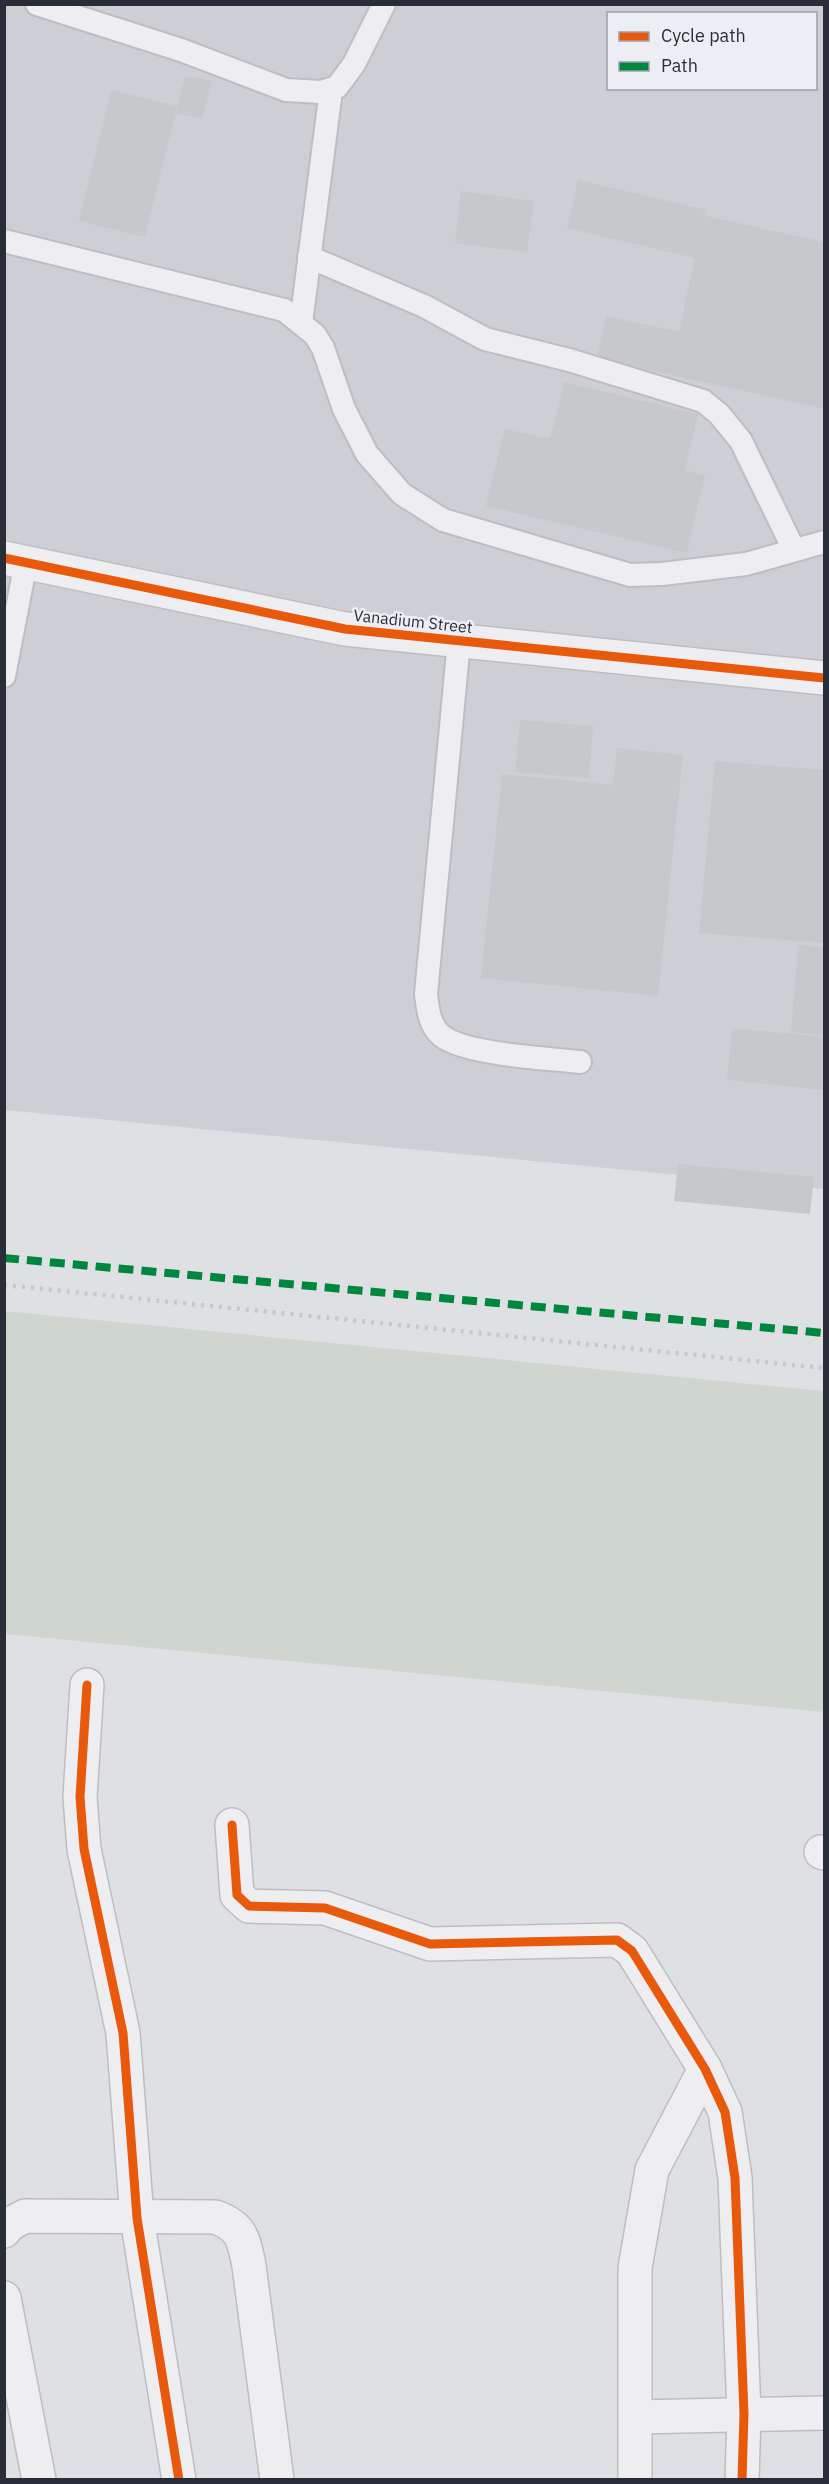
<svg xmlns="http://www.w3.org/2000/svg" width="829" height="2484" viewBox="0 0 829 2484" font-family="'IBM Plex Sans',sans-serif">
	<rect width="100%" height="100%" fill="#dfe0e3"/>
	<!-- built -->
	<path fill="#cdcfd5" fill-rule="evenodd" d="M4 5H824V1189L5 1110ZM608 14H816V88H608Z"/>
	<!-- green -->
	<path fill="#ced6cf" d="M4 1311 824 1391V1712L5 1634Z"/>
	<!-- building -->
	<g fill="#c7c8cb">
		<path d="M185 76 211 81 202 119 176 113Z"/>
		<path d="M111 90 177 106 145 237 79 221Z"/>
		<path d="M578 180 707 210 706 216 824 242V409L597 358 606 316 679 332 695 258 567 228Z"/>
		<path d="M461 191 534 201 527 252 455 243Z"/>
		<path d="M564 382 698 414 685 470 705 475 687 553 486 506 505 429 550 439Z"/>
		<path d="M520 720 593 726 589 778 515 772Z"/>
		<path d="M617 748 683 755 658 996 481 978 502 774 613 785Z"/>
		<path d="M715 761 824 770V943L699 933Z"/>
		<path d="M798 945 824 947V1035L791 1032Z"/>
		<path d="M732 1028 824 1037V1090L727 1080Z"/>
		<path d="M678 1164 814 1177 810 1214 674 1201Z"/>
	</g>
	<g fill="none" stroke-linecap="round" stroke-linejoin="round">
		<defs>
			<g id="service">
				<path d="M37 4 181 50 286 90 321 92 337 87 354 64 384 4"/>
				<path d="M4 241 284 310 315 335 323 348 344 409 367 454 402 494 443 520 630 575 662 574 746 564 824 542"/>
				<path d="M309 257 424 306 485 339 569 360 703 401 719 414 741 441 794 550"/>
				<path d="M301 323 331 90"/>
				<path d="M459 641 426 994C428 1009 429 1026 442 1036 467 1055 547 1058 580 1062"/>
				<path d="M4 676 26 562"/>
			</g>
			<g id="minor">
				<path d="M4 558 345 629 824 678"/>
				<path d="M87 1685 80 1797 84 1849 123 2033 137 2218 179 2480"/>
				<path d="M232 1825 237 1895 249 1906 325 1908 430 1944 617 1940 632 1951 705 2069 725 2112 735 2178 744 2414 742 2480"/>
				<path d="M821 1852 824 1853"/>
				<path d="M4 2231 10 2224 25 2216 215 2217C242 2226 244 2240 249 2266L277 2480"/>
				<path d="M4 2298 39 2480"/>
				<path d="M636 2417 824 2413"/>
				<path d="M635 2480V2268L652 2170 705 2069"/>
			</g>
		</defs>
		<!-- service casing -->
		<use href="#service" stroke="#bdbec1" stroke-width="26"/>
		<!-- minor casing -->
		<use href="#minor" stroke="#bdbec1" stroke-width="36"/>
		<!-- service -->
		<use href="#service" stroke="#eeeef0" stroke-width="22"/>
		<!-- minor -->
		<use href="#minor" stroke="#eeeef0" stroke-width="33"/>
		<!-- rail -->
		<path stroke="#c7c8ca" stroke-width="4.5" stroke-dasharray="3 6" stroke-linecap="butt" d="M4 1285 824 1368"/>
		<!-- quiet -->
		<path stroke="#00873e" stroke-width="8" stroke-dasharray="15 8" stroke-linecap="butt" d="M4 1258 824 1333"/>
		<defs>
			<g id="cycleway">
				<path d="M4 558 345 629 824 678"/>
				<path d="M87 1685 80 1797 84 1849 123 2033 137 2218 179 2480"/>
				<path d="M232 1825 237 1895 249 1906 325 1908 430 1944 617 1940 632 1951 705 2069 725 2112 735 2178 744 2414 742 2480"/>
			</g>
		</defs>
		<!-- cycleway casing -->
		<use href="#cycleway" stroke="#eceef3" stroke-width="13"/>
		<!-- cycleway -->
		<use href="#cycleway" stroke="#e8590c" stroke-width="9"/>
	</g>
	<g text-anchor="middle" stroke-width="5" stroke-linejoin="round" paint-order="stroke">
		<!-- street labels -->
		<g font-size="16" fill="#282d39" stroke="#eceef3">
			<text transform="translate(413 621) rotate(6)" y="6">Vanadium Street</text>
		</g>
	</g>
	<!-- border -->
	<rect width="829" height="2484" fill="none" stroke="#282d39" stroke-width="12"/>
	<!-- legend -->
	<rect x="607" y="12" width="210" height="78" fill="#eceef3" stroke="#9ea1a9" stroke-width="1.5"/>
	<rect x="619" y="32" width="30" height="9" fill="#e8590c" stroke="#9ea1a9" stroke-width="1.5"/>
	<text x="661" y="42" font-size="18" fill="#282d39">Cycle path</text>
	<rect x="619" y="62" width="30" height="9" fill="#00873e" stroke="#9ea1a9" stroke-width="1.5"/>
	<text x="661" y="72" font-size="18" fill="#282d39">Path</text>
</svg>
